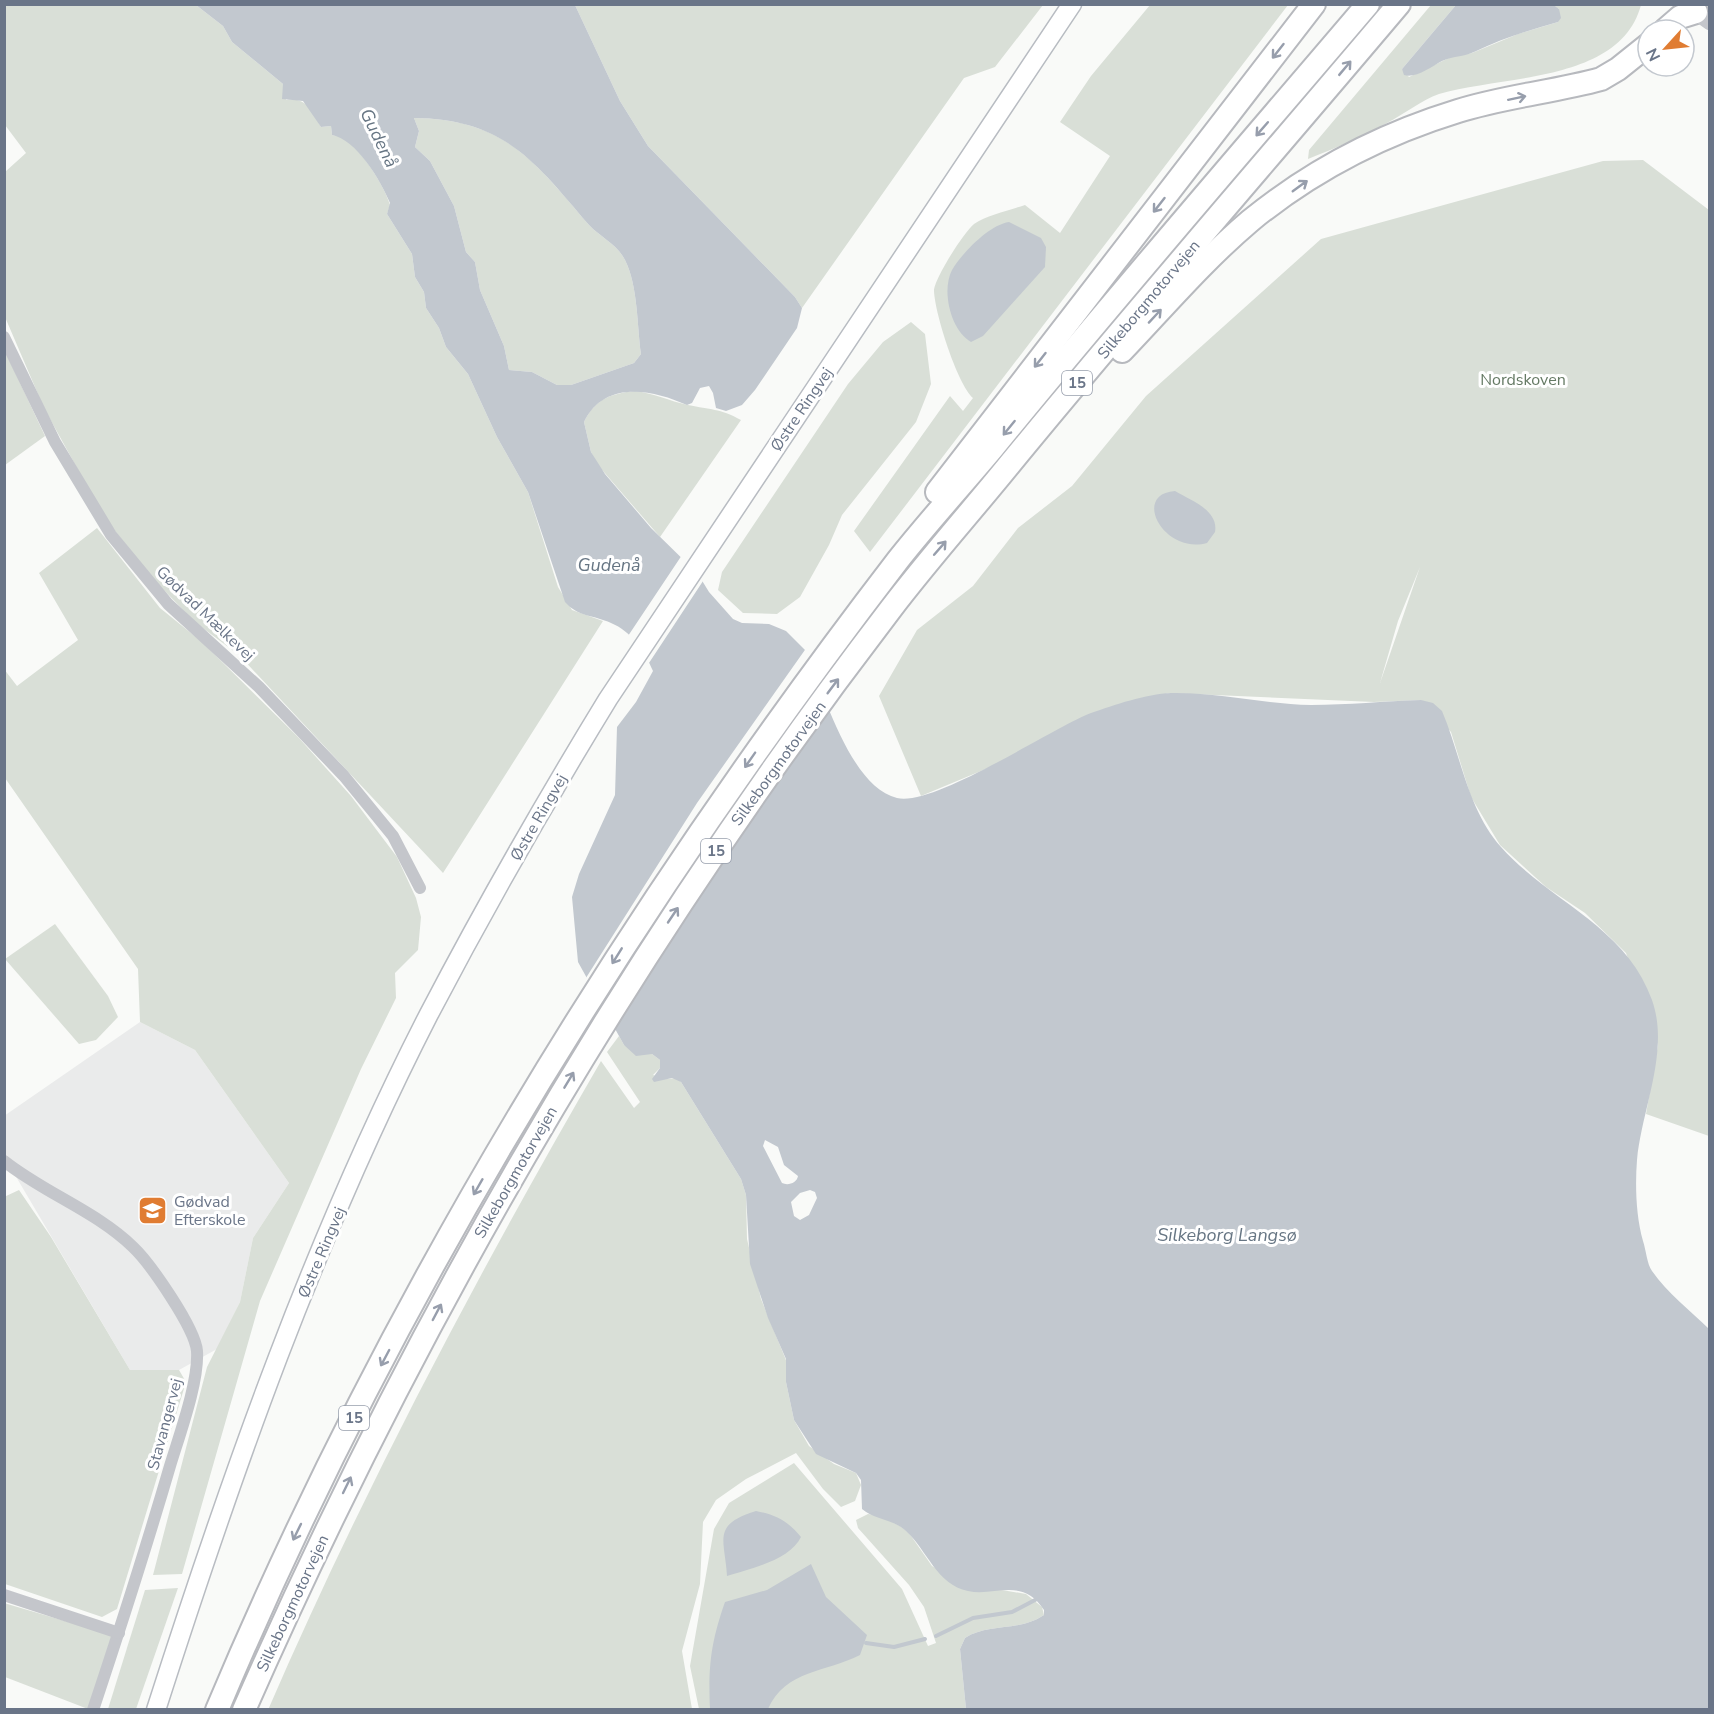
<svg xmlns="http://www.w3.org/2000/svg" width="1714" height="1714" viewBox="0 0 1714 1714" font-family="'Nunito Sans',sans-serif">
	<rect width="100%" height="100%" fill="#f9faf8"/>
	<!-- built -->
	<path fill="#eaebeb" d="M140 1022 195 1050 289 1183 253 1238 240 1302 217 1349 179 1370H130L5 1158 4 1116Z"/>
	<!-- green -->
	<g fill="#d9dfd7" fill-rule="evenodd">
		<path d="M4 5H196L223 26 232 42 283 84 286 100C307 97 312 111 321 127L331 126 332 135C338 136 344 137 349 141 364 155 385 187 390 205L387 214 412 254 415 277 424 292 426 308 439 328 446 347 468 374 497 437 528 492 558 587 572 610 603 621 443 873 239 655 196 623 154 580 104 517 44 408 5 317V172L26 153 5 125Z"/>
		<path d="M575 5H1043L995 67 964 78 802 308 795 297 648 146 620 101Z"/>
		<path d="M1150 5H1288L870 552 854 531 950 396 963 411 973 398C957 383 935 314 934 291 934 279 964 232 974 224 987 215 1010 210 1025 205L1060 233 1110 156 1060 122 1091 76Z"/>
		<path d="M1431 5H1456L1402 69 1409 77 1451 57 1472 53 1518 34 1558 22 1559 9 1552 5H1641C1620 83 1503 75 1439 94 1422 100 1404 114 1387 123 1361 137 1336 148 1308 159L1309 150Z"/>
		<path d="M414 118C505 119 534 161 589 225 600 237 617 244 625 260 638 286 637 325 641 354L634 363 571 385H557L532 372 509 370 504 346 480 290 475 262 466 252 454 206 430 161 415 147 419 131Z"/>
		<path d="M1643 160 1709 210V1136L1646 1114 1658 1045 1626 953 1585 913 1546 887 1500 845 1471 797 1451 732 1421 700 1374 702 1168 693 921 796 879 696 917 630 973 586 1018 528 1072 486 1146 396 1321 239 1603 161ZM1420 567 1380 683 1398 621Z"/>
		<path d="M911 322 925 334 931 384 916 422 842 515 829 545 800 597 777 614 743 613 718 590 722 572 848 384 883 342Z"/>
		<path d="M4 349 45 436 5 465H4Z"/>
		<path d="M634 391C654 393 669 401 688 405 711 410 719 408 741 420L660 537 597 464 591 452 584 422C595 399 610 394 634 391Z"/>
		<path d="M97 528 160 608 202 642 299 738 351 796 397 857 416 898 421 917 418 950 395 973 396 998 361 1069 260 1301 182 1574 153 1575 207 1367 240 1302 253 1238 289 1183 195 1050 140 1022 138 969 5 778 4 669 17 686 78 640 39 573Z"/>
		<path d="M55 924 108 996 118 1017 96 1040 79 1044 5 959Z"/>
		<path d="M619 1036 624 1045 652 1054 660 1060V1068L653 1075 666 1079 677 1078 681 1082 741 1179 746 1195 747 1239 761 1299 788 1365 786 1382 794 1420 809 1446 834 1464 856 1473 861 1485 855 1501 841 1507 823 1489 796 1453 746 1479 716 1500 703 1522 700 1584 682 1651 692 1709 268 1710C365 1486 479 1272 601 1061L634 1108 640 1102 607 1052Z"/>
		<path d="M19 1190 51 1237 130 1370H179L186 1382 117 1609 102 1617 5 1584 4 1197Z"/>
		<path d="M794 1463 902 1589 928 1646 936 1643 924 1607 909 1585 858 1528 856 1520 868 1514 881 1516 900 1526 909 1533 932 1566 979 1592 996 1589 1026 1594 1042 1607 1044 1615C1019 1632 988 1623 965 1638L960 1649 966 1709H699L690 1666 714 1529 729 1503Z"/>
		<path d="M178 1588 136 1709H108L145 1590Z"/>
		<path d="M4 1603 112 1635 88 1709 5 1677Z"/>
	</g>
	<!-- water -->
	<g fill="#c2c8cf" fill-rule="evenodd">
		<path d="M1552 4 1559 9 1561 18 1558 22C1529 30 1501 39 1474 52 1464 57 1452 56 1442 61 1431 67 1415 79 1404 75L1402 69 1456 5Z"/>
		<path d="M196 5H575L620 101 648 146 795 297 802 308 797 328 755 390 742 405 726 411 716 408 713 393 709 386 700 388 692 403 687 405C652 389 604 380 584 422L591 452 605 474 651 528 698 574 709 592 733 619 742 623 769 624 786 631 806 651C823 690 850 787 897 798 934 807 1050 729 1091 713 1114 705 1146 694 1171 693 1218 692 1264 704 1311 705 1348 705 1384 701 1421 700L1433 703 1442 711C1461 756 1468 810 1501 847 1550 902 1626 926 1652 1000 1670 1051 1642 1108 1637 1160 1635 1186 1636 1216 1643 1241 1646 1250 1647 1264 1652 1271 1667 1293 1691 1311 1709 1329V1709H966L960 1649 965 1638C988 1623 1019 1632 1044 1615V1610C1022 1576 995 1597 968 1591 937 1585 927 1550 906 1531 893 1519 873 1519 862 1509L861 1480 856 1473 816 1454 794 1420 786 1382V1359L768 1318 750 1264 746 1195 741 1179 681 1082 672 1078 654 1082 652 1079 660 1068V1060L652 1054 636 1056 624 1045 578 962 572 897 579 874 615 795 617 727 636 702 653 671C645 652 631 631 611 623 594 615 578 617 565 602L528 492 497 437 468 374 446 347 439 328 426 308 424 292 415 277 412 254 387 214 390 203C381 181 356 139 332 135L331 126 321 127 303 101 282 99 283 84 232 42 223 26ZM414 118C505 119 535 162 589 225 600 237 617 244 625 260 638 286 637 325 641 354L634 363 571 385H557L532 372 509 370 504 346 480 290 475 262 466 252 454 206 430 161 415 147 419 131ZM765 1140 778 1147 784 1165 798 1176C797 1183 788 1186 782 1183L763 1146ZM810 1190 815 1192 817 1198 809 1215 800 1220 794 1216 791 1202 800 1193Z"/>
		<path d="M1009 222 1041 238 1046 247 1045 267 983 336 971 342C951 331 941 291 952 270 962 253 989 225 1009 222Z"/>
		<path d="M1175 491C1190 500 1219 510 1215 532L1207 543C1164 555 1131 494 1175 491Z"/>
		<path d="M756 1511C776 1515 788 1521 801 1537 790 1560 750 1569 727 1576 725 1539 711 1525 756 1511Z"/>
		<path d="M811 1564 826 1597 867 1635 860 1655C827 1672 785 1670 768 1709H710C708 1666 711 1642 725 1602L767 1590Z"/>
	</g>
	<!-- pier -->
	<g fill="#f9faf8">
		<path d="M682 555 705 578 647 666 642 652 626 639Z"/>
		<path d="M807 647 821 679 720 820 597 1005 584 981 697 803Z"/>
	</g>
	<g fill="none" stroke-linecap="round" stroke-linejoin="round">
		<!-- stream -->
		<g stroke="#c2c8cf" stroke-width="4">
			<path d="M936 1636 973 1618 1012 1612 1035 1600"/>
			<path d="M866 1643 894 1647 925 1639"/>
		</g>
		<defs>
			<path id="secondary" d="M156 1710C232 1473 315 1236 429 1014 485 907 545 802 608 699L1072 4"/>
			<g id="motorway">
				<path d="M1665 30 1680 17 1696 12"/>
				<path d="M1122 351C1164 307 1204 260 1250 221 1311 171 1383 134 1458 111 1505 96 1554 92 1601 79L1618 69 1648 45"/>
				<path d="M937 492 1314 4"/>
				<path d="M217 1710C390 1298 627 913 898 560 928 522 961 486 992 449 1115 298 1242 152 1368 4"/>
				<path d="M244 1710C416 1319 630 949 890 610 928 560 970 513 1009 465 1137 309 1269 158 1399 4"/>
			</g>
		</defs>
		<!-- secondary casing -->
		<use href="#secondary" stroke="#b8bcc2" stroke-width="21"/>
		<!-- motorway casing -->
		<use href="#motorway" stroke="#b7b9be" stroke-width="26"/>
		<!-- minor -->
		<g stroke="#c4c6cb" stroke-width="12">
			<path d="M4 337 55 442 111 535 168 604 259 687 344 776 393 836 420 888"/>
			<path d="M4 1161C44 1193 96 1211 133 1247 150 1263 195 1328 197 1351 199 1382 179 1436 170 1466 146 1548 120 1629 93 1710"/>
			<path d="M4 1595 119 1633"/>
		</g>
		<!-- tertiary -->
		<path stroke="#c4c6cb" stroke-width="15" d="M1689 8 1710 23"/>
		<!-- secondary -->
		<use href="#secondary" stroke="#fff" stroke-width="18"/>
		<!-- motorway -->
		<use href="#motorway" stroke="#fff" stroke-width="22"/>
	</g>
	<!-- one-way arrows -->
	<defs><path id="oneway-shaft" d="M-6 0H5M1.5-3L5.5 0L1.5 3" fill="none" stroke-width="1.6" stroke-linecap="round" stroke-linejoin="round" transform="scale(1.5)"/></defs>
	<g stroke="#979eac">
		<use href="#oneway-shaft" transform="translate(1278 51) rotate(128)"/>
		<use href="#oneway-shaft" transform="translate(1345 68) rotate(-50)"/>
		<use href="#oneway-shaft" transform="translate(1517 98) rotate(-12)"/>
		<use href="#oneway-shaft" transform="translate(1262 129) rotate(131)"/>
		<use href="#oneway-shaft" transform="translate(1300 186) rotate(-36)"/>
		<use href="#oneway-shaft" transform="translate(1159 205) rotate(128)"/>
		<use href="#oneway-shaft" transform="translate(1155 316) rotate(-47)"/>
		<use href="#oneway-shaft" transform="translate(1040 360) rotate(128)"/>
		<use href="#oneway-shaft" transform="translate(1009 428) rotate(129)"/>
		<use href="#oneway-shaft" transform="translate(940 548) rotate(-49)"/>
		<use href="#oneway-shaft" transform="translate(833 686) rotate(-53)"/>
		<use href="#oneway-shaft" transform="translate(750 760) rotate(125)"/>
		<use href="#oneway-shaft" transform="translate(673 915) rotate(-56)"/>
		<use href="#oneway-shaft" transform="translate(617 956) rotate(122)"/>
		<use href="#oneway-shaft" transform="translate(569 1080) rotate(-59)"/>
		<use href="#oneway-shaft" transform="translate(478 1187) rotate(120)"/>
		<use href="#oneway-shaft" transform="translate(437 1312) rotate(-62)"/>
		<use href="#oneway-shaft" transform="translate(385 1358) rotate(118)"/>
		<use href="#oneway-shaft" transform="translate(347 1485) rotate(-64)"/>
		<use href="#oneway-shaft" transform="translate(297 1532) rotate(116)"/>
	</g>
	<!-- icons -->
	<defs>
		<symbol id="school-square" viewBox="-11 -11 22 22"><rect x="-9" y="-9" width="18" height="18" rx="4" fill="#e07c32" stroke="#fff"/><path d="M0-5L7-2L0 1L-7-2ZM-4 1L0 2.5L4 1V4Q0 6-4 4Z" fill="#fff"/></symbol>
	</defs>
	<g fill-rule="evenodd">
		<use href="#school-square" x="136" y="1194" width="33" height="33"/>
	</g>
	<g text-anchor="middle" stroke-width="6" stroke-linejoin="round" paint-order="stroke">
		<!-- shield labels -->
		<g fill="#fff" stroke="#979eac" stroke-width="1.5">
			<rect x="1062" y="371" width="30" height="24" rx="4.5"/>
			<rect x="701" y="839" width="30" height="24" rx="4.5"/>
			<rect x="339" y="1406" width="30" height="24" rx="4.5"/>
		</g>
		<g font-size="15" font-weight="bold" fill="#6a7588">
			<text x="1077" y="388">15</text>
			<text x="716" y="856">15</text>
			<text x="354" y="1423">15</text>
		</g>
		<!-- street labels -->
		<g font-size="16" fill="#6a7588" stroke="#fff">
			<text transform="translate(1148 299) rotate(-50)" y="6">Silkeborgmotorvejen</text>
			<text transform="translate(801 409) rotate(-56)" y="6">Østre Ringvej</text>
			<text transform="translate(206 613) rotate(44)" y="6">Gødvad Mælkevej</text>
			<text transform="translate(778 763) rotate(-54)" y="6">Silkeborgmotorvejen</text>
			<text transform="translate(538 817) rotate(-60)" y="6">Østre Ringvej</text>
			<text transform="translate(515 1172) rotate(-60)" y="6">Silkeborgmotorvejen</text>
			<text transform="translate(321 1252) rotate(-67)" y="6">Østre Ringvej</text>
			<text transform="translate(164 1424) rotate(-75)" y="6">Stavangervej</text>
			<text transform="translate(292 1603) rotate(-65)" y="6">Silkeborgmotorvejen</text>
		</g>
		<!-- park labels -->
		<g font-size="16" fill="#657a64" stroke="#fff">
			<text x="1523" y="385">Nordskoven</text>
		</g>
		<!-- poi labels -->
		<g font-size="16" fill="#6a7588" stroke="#fff" text-anchor="start">
			<text x="174" y="1207">Gødvad<tspan x="174" dy="18">Efterskole</tspan></text>
		</g>
		<!-- water labels -->
		<g font-size="18" font-style="italic" fill="#667583" stroke="#fff">
			<text transform="translate(379 138) rotate(64)" y="6">Gudenå</text>
			<text x="609" y="571">Gudenå</text>
			<text x="1227" y="1241">Silkeborg Langsø</text>
		</g>
	</g>
	<!-- border -->
	<rect width="1714" height="1714" fill="none" stroke="#6a7588" stroke-width="12"/>
	<!-- north arrow -->
	<g transform="translate(1666 48) rotate(243)"><circle r="28" fill="#ffffff" stroke="#c3c8cf" stroke-width="1.5"/>
	<path d="M0-4.5L10 22L0 15L-10 22Z" fill="#e07c32"/>
	<text y="-9" font-size="16" font-weight="bold" text-anchor="middle" fill="#6a7588">N</text>
	</g>
</svg>
